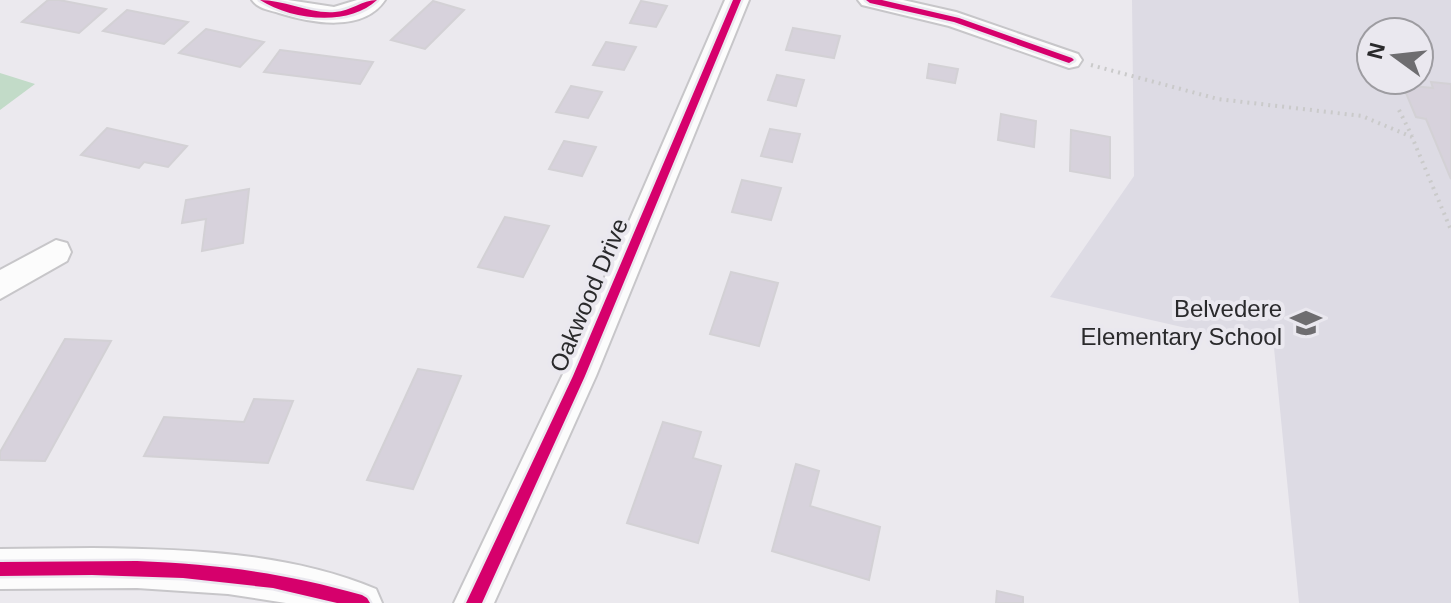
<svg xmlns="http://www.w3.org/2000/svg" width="1451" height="603" viewBox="0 0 1451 603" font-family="Arial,sans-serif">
	<rect width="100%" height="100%" fill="#ebe9ee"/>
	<!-- built -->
	<path fill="#dddbe4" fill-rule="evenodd" d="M1132 0H1451V603H1299L1274 348 1050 297 1134 176ZM1371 32H1419V80H1371Z"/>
	<!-- green -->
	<path fill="#c2dbc8" d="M0 73 35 84 0 110Z"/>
	<!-- building -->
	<g fill="#d7d2dc" stroke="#d3d1d5" stroke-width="2">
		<path d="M48 0H59L106 9 79 33 22 22Z"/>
		<path d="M433 1 464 10 425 49 391 40Z"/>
		<path d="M641 1 667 6 656 27 630 23Z"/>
		<path d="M127 10 188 22 164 44 103 31Z"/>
		<path d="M793 28 840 36 834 58 786 50Z"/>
		<path d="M206 29 264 42 240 67 179 53Z"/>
		<path d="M606 42 636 47 624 70 593 65Z"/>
		<path d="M280 50 373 62 360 84 264 72Z"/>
		<path d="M929 64 958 69 955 83 927 78Z"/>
		<path d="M777 75 804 80 796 106 768 100Z"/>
		<path d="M1431 82 1451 84V179L1426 119 1416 117 1406 93 1413 86 1433 88Z"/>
		<path d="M571 86 602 92 588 118 556 112Z"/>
		<path d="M1001 114 1036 121 1034 147 998 140Z"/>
		<path d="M107 128 187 146 168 167 144 162 139 168 81 155Z"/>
		<path d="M770 129 800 134 792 162 761 156Z"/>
		<path d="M1071 130 1110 137V178L1070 171Z"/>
		<path d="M564 141 596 147 582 176 549 169Z"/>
		<path d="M742 180 781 188 771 220 732 212Z"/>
		<path d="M249 189 243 243 202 251 206 219 182 223 186 200Z"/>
		<path d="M505 217 549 226 523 277 478 267Z"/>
		<path d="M731 272 778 283 759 346 710 334Z"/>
		<path d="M65 339 111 341 45 461 0 460V452Z"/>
		<path d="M418 369 461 376 413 489 367 480Z"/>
		<path d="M254 399 293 401 268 463 144 456 164 417 244 422Z"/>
		<path d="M663 422 701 432 693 458 721 466 698 543 627 523Z"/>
		<path d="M796 464 819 471 810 506 880 527 869 580 772 551Z"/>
		<path d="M997 591 1023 597V603H996Z"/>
	</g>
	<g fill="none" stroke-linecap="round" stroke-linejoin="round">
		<defs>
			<g id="minor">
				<path d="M252 0H288L334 7 357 0H385C363 33 311 23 279 13 270 10 258 9 252 0Z"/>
				<path d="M725 0H749L596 376 494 603H454L563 374Z"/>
				<path d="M858 0H903L956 12 1078 54 1082 60 1078 66 1069 68 949 26 862 5Z"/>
				<path d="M56 240 67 243 71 252 67 261 0 299V270Z"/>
				<path d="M92 548C186 549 287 552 376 589L382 603H286L228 594 137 588 0 589V549Z"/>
			</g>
		</defs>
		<!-- minor casing -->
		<use href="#minor" stroke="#c7c6c9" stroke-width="4"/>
		<!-- path -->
		<g stroke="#cacaca" stroke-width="4" stroke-dasharray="2 5" stroke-linecap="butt">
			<path d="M1091 65 1218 99 1362 116 1412 137 1451 230"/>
			<path d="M1399 110 1412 136"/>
		</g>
		<!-- minor -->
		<use href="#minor" fill="#fcfcfc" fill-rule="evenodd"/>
		<defs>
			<g id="cycleway">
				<path d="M260 0C285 0 309 14 335 12 351 11 362 0 377 0 349 27 291 20 260 0Z"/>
				<path d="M733 0H741L585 376 482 603H466L573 376Z"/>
				<path d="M866 0H882L959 18 1072 58 1074 60 1069 63 1066 62 954 22 870 3Z"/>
				<path d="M137 561C217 564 285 573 362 595L367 598 370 603H337L273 588 183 578 92 575 0 576V562Z"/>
			</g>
		</defs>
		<!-- cycleway casing -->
		<use href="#cycleway" stroke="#eae8ef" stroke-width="5"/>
		<!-- cycleway -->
		<use href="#cycleway" fill="#d6006c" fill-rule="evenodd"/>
	</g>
	<!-- icons -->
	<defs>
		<symbol id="school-bare" viewBox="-9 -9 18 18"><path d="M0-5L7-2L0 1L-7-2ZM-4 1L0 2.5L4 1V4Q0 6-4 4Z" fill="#6e6d70" stroke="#eae8ef" stroke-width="2.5" paint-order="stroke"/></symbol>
	</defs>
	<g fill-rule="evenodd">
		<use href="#school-bare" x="1284" y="301" width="44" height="44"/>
	</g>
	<g text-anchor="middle" stroke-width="8" stroke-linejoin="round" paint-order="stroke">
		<!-- street labels -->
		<g font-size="24" fill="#2a2a2c" stroke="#eae8ef">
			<text transform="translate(589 295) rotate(-67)" y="8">Oakwood Drive</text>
		</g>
		<!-- poi labels -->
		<g font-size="24" fill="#2a2a2c" stroke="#eae8ef" text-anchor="end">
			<text x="1282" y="317">Belvedere<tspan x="1282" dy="28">Elementary School</tspan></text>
		</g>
	</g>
	<!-- north arrow -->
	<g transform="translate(1395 56) rotate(285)"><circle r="38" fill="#eae8ef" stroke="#9d9ca1" stroke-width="2"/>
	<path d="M0-6L14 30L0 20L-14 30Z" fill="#6e6d70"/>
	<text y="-12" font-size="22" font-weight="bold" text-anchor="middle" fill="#2a2a2c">N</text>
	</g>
</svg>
